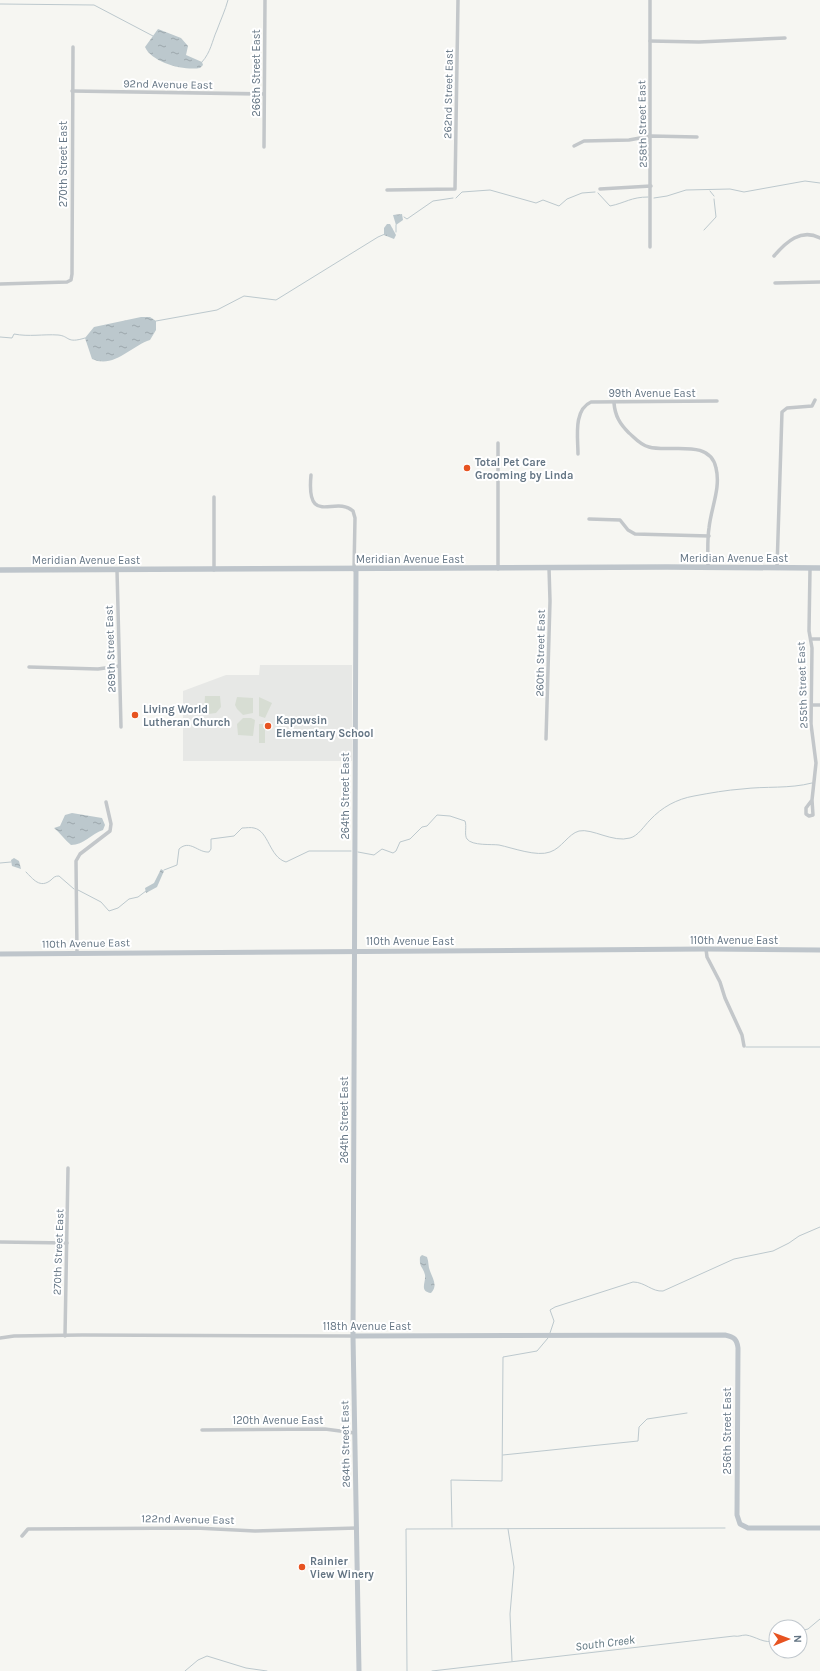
<svg xmlns="http://www.w3.org/2000/svg" width="820" height="1671" viewBox="0 0 820 1671" font-family="Karla,sans-serif">
	<defs>
		<pattern id="water-ripples" width="26" height="14" patternUnits="userSpaceOnUse"><rect width="26" height="14" fill="#bcc8cd"/><path d="M2 4q2-2 4 0t4 0M15 11q2-2 4 0t4 0" fill="none" stroke="#9ca7ac"/></pattern>
	</defs>
	<rect width="100%" height="100%" fill="#f6f6f2"/>
	<!-- built -->
	<path fill="#e7e8e6" d="M260 665H352V761H183V691L226 675H259Z"/>
	<!-- green -->
	<g fill="#d7ddd3">
		<path d="M205 696H220L221 707 216 713 208 714 204 712Z"/>
		<path d="M237 697 253 698V713L243 715 237 709 235 705Z"/>
		<path d="M259 697 272 703 265 718 259 716Z"/>
		<path d="M243 718H251L255 720 253 736 238 735 237 724Z"/>
		<rect x="259" y="724" width="6" height="19"/>
	</g>
	<!-- water -->
	<g fill="url(#water-ripples)">
		<path d="M158 29 181 38 188 46 186 55 202 62 203 65 200 68C185 71 152 63 145 47Z"/>
		<path d="M402 214 403 220 396 225 393 215Z"/>
		<path d="M387 224H390L396 235 394 239 384 235V228Z"/>
		<path d="M141 317H150L156 321V330L150 340C131 346 114 369 92 359L85 338 94 327Z"/>
		<path d="M72 813 102 818 105 825 103 830C91 834 84 845 71 845 65 840 60 833 54 828L60 826 65 815Z"/>
		<path d="M14 858 19 861 21 869 12 866 11 860Z"/>
		<path d="M161 869 164 871 157 887 146 893 145 888 154 883Z"/>
		<path d="M422 1255 427 1257C429 1262 428 1267 430 1271 433 1279 438 1286 431 1293 419 1291 426 1283 425 1275 423 1266 419 1268 420 1257Z"/>
	</g>
	<g fill="none" stroke-linecap="round" stroke-linejoin="round">
		<!-- stream -->
		<g stroke="#bcc8cd" stroke-width="1">
			<path d="M0 4 94 5 153 36"/>
			<path d="M202 62C211 52 212 41 217 30 221 19 225 11 228 0"/>
			<path d="M710 191 714 196"/>
			<path d="M598 193 610 206C625 203 631 197 648 197"/>
			<path d="M456 198 462 192 490 190 536 203 543 200 559 206 567 199 582 193 595 192"/>
			<path d="M654 198 667 196 686 190 730 189 744 192 805 181 820 183"/>
			<path d="M404 217 407 219 433 201 453 198"/>
			<path d="M704 230 716 217 714 199"/>
			<path d="M396 232V225"/>
			<path d="M156 321 217 310 244 296 276 300 378 237 385 234"/>
			<path d="M0 337 12 338 14 334C29 337 43 334 58 335 70 336 66 344 85 338"/>
			<path d="M358 852 374 855 382 849 393 853 396 851 400 842 410 839 422 827 427 826 437 815 450 816 465 821C467 826 464 835 467 839 472 846 492 844 499 845 513 848 537 857 550 852 562 848 568 834 579 831 592 828 613 843 630 838 638 836 644 826 650 820 662 807 677 799 694 796 710 793 727 790 742 789 766 786 789 789 812 783"/>
			<path d="M0 863 11 862"/>
			<path d="M164 870 177 865 179 849C190 839 198 853 209 852L211 849V839L234 836 242 828C246 828 251 827 254 828 269 831 269 857 286 862L309 851H351"/>
			<path d="M26 872C33 879 40 889 51 880 54 877 55 876 59 876L74 889"/>
			<path d="M78 890 101 902 109 911 118 908 129 899 138 897 146 891"/>
			<path d="M746 1047H820"/>
			<path d="M550 1333 554 1321 550 1310 555 1307 633 1282C645 1282 652 1292 663 1291L734 1259 773 1251 789 1243 799 1236 820 1227"/>
			<path d="M503 1455 638 1441 639 1427 647 1419 687 1413"/>
			<path d="M452 1527 451 1480 502 1481 503 1357 537 1351 548 1338"/>
			<path d="M508 1529 514 1567 510 1614 512 1661"/>
			<path d="M783 1627H791"/>
			<path d="M800 1631 808 1629 820 1619"/>
			<path d="M185 1671 198 1660 207 1656 246 1668 267 1671"/>
			<path d="M407 1671 406 1529 725 1528"/>
			<path d="M432 1671 734 1636C739 1637 741 1635 746 1635 755 1636 766 1645 774 1640L776 1636"/>
		</g>
		<!-- street -->
		<g stroke="#c3c7ca" stroke-width="3.5">
			<path d="M650 41 699 42 785 38"/>
			<path d="M72 91 264 94"/>
			<path d="M574 146 584 141 629 140 651 136 697 137"/>
			<path d="M264 147 265 0"/>
			<path d="M600 189 651 186"/>
			<path d="M387 190 455 189 458 0"/>
			<path d="M650 247V0"/>
			<path d="M774 256C786 242 801 228 820 238"/>
			<path d="M775 283 820 282"/>
			<path d="M0 284 67 282 71 280 72 274 73 47"/>
			<path d="M614 403C615 416 620 424 629 433 635 438 640 445 649 447 669 453 710 438 716 468 721 488 711 508 709 528 707 541 708 555 708 568"/>
			<path d="M498 443V569"/>
			<path d="M578 454C578 438 573 410 591 402L717 401"/>
			<path d="M311 475C306 528 335 495 353 511L355 518 354 570"/>
			<path d="M589 519 620 520 628 530 635 534 709 536"/>
			<path d="M777 568 782 412 787 408 812 406 815 400"/>
			<path d="M810 569 809 631 812 648 811 724 816 763 812 800 813 815 809 816 806 814V808L812 800"/>
			<path d="M117 570 121 727"/>
			<path d="M214 570V497"/>
			<path d="M811 639H820"/>
			<path d="M29 667 98 669 119 666"/>
			<path d="M812 705H820"/>
			<path d="M546 739 550 601 549 568"/>
			<path d="M706 949 707 957 720 982 725 998 742 1035 744 1046"/>
			<path d="M77 953 76 861 80 854 110 831 111 824 106 802"/>
			<path d="M0 1242 67 1243"/>
			<path d="M65 1336 68 1168"/>
			<path d="M0 1338 14 1336 82 1335 353 1336"/>
			<path d="M202 1430 325 1429 355 1433"/>
			<path d="M22 1536 28 1529 196 1528 255 1531 357 1528"/>
		</g>
		<!-- secondary -->
		<g stroke="#bec5cb" stroke-width="5">
			<path d="M356 570 353 1336 359 1671"/>
			<path d="M0 954 706 949 820 950"/>
			<path d="M353 1336 725 1335C734 1337 737 1339 738 1348L737 1515 740 1524 748 1528H820"/>
		</g>
		<!-- primary -->
		<path stroke="#bec5cb" stroke-width="5.5" d="M0 570 667 567 820 568"/>
	</g>
	<!-- markers -->
	<g fill="#e75321" stroke="#fff" stroke-width="1.5">
		<circle cx="467" cy="468" r="4"/>
		<circle cx="135" cy="715" r="4"/>
		<circle cx="268" cy="726" r="4"/>
		<circle cx="302" cy="1567" r="4"/>
	</g>
	<g text-anchor="middle" stroke-width="4" stroke-linejoin="round" paint-order="stroke">
		<!-- street labels -->
		<g font-size="11" fill="#647584" stroke="#fff">
			<text transform="translate(256 73) rotate(-90)" y="4">266th Street East</text>
			<text transform="translate(168 84) rotate(1)" y="4">92nd Avenue East</text>
			<text transform="translate(448 94) rotate(-89)" y="4">262nd Street East</text>
			<text transform="translate(642 124) rotate(-91)" y="4">258th Street East</text>
			<text transform="translate(63 164) rotate(-90)" y="4">270th Street East</text>
			<text x="652" y="397">99th Avenue East</text>
			<text x="734" y="562">Meridian Avenue East</text>
			<text x="410" y="563">Meridian Avenue East</text>
			<text x="86" y="564">Meridian Avenue East</text>
			<text transform="translate(110 649) rotate(-92)" y="4">269th Street East</text>
			<text transform="translate(540 653) rotate(-89)" y="4">260th Street East</text>
			<text transform="translate(802 685) rotate(-92)" y="4">255th Street East</text>
			<text transform="translate(345 796) rotate(-90)" y="4">264th Street East</text>
			<text x="734" y="944">110th Avenue East</text>
			<text x="410" y="945">110th Avenue East</text>
			<text transform="translate(86 943) rotate(-1)" y="4">110th Avenue East</text>
			<text transform="translate(344 1120) rotate(-90)" y="4">264th Street East</text>
			<text transform="translate(58 1252) rotate(-88)" y="4">270th Street East</text>
			<text x="367" y="1330">118th Avenue East</text>
			<text x="278" y="1424">120th Avenue East</text>
			<text transform="translate(727 1431) rotate(-90)" y="4">256th Street East</text>
			<text transform="translate(345 1444) rotate(-91)" y="4">264th Street East</text>
			<text transform="translate(188 1519) rotate(1)" y="4">122nd Avenue East</text>
		</g>
		<!-- poi labels -->
		<g font-size="11" font-weight="bold" fill="#647584" stroke="#fff" text-anchor="start">
			<text x="475" y="466">Total Pet Care<tspan x="475" dy="13">Grooming by Linda</tspan></text>
			<text x="143" y="713">Living World<tspan x="143" dy="13">Lutheran Church</tspan></text>
			<text x="276" y="724">Kapowsin<tspan x="276" dy="13">Elementary School</tspan></text>
			<text x="310" y="1565">Rainier<tspan x="310" dy="13">View Winery</tspan></text>
		</g>
		<!-- water labels -->
		<g font-size="12" font-style="italic" fill="#607781" stroke="#fff">
			<text transform="translate(605 1643) rotate(-7)" y="4">South Creek</text>
		</g>
	</g>
	<!-- north arrow -->
	<g transform="translate(788 1639) rotate(89)"><circle r="19" fill="#ffffff" stroke="#c1c8ce"/>
	<path d="M0-3L7 15L0 10L-7 15Z" fill="#e75321"/>
	<text y="-6" font-size="11" font-weight="bold" text-anchor="middle" fill="#647584">N</text>
	</g>
</svg>
